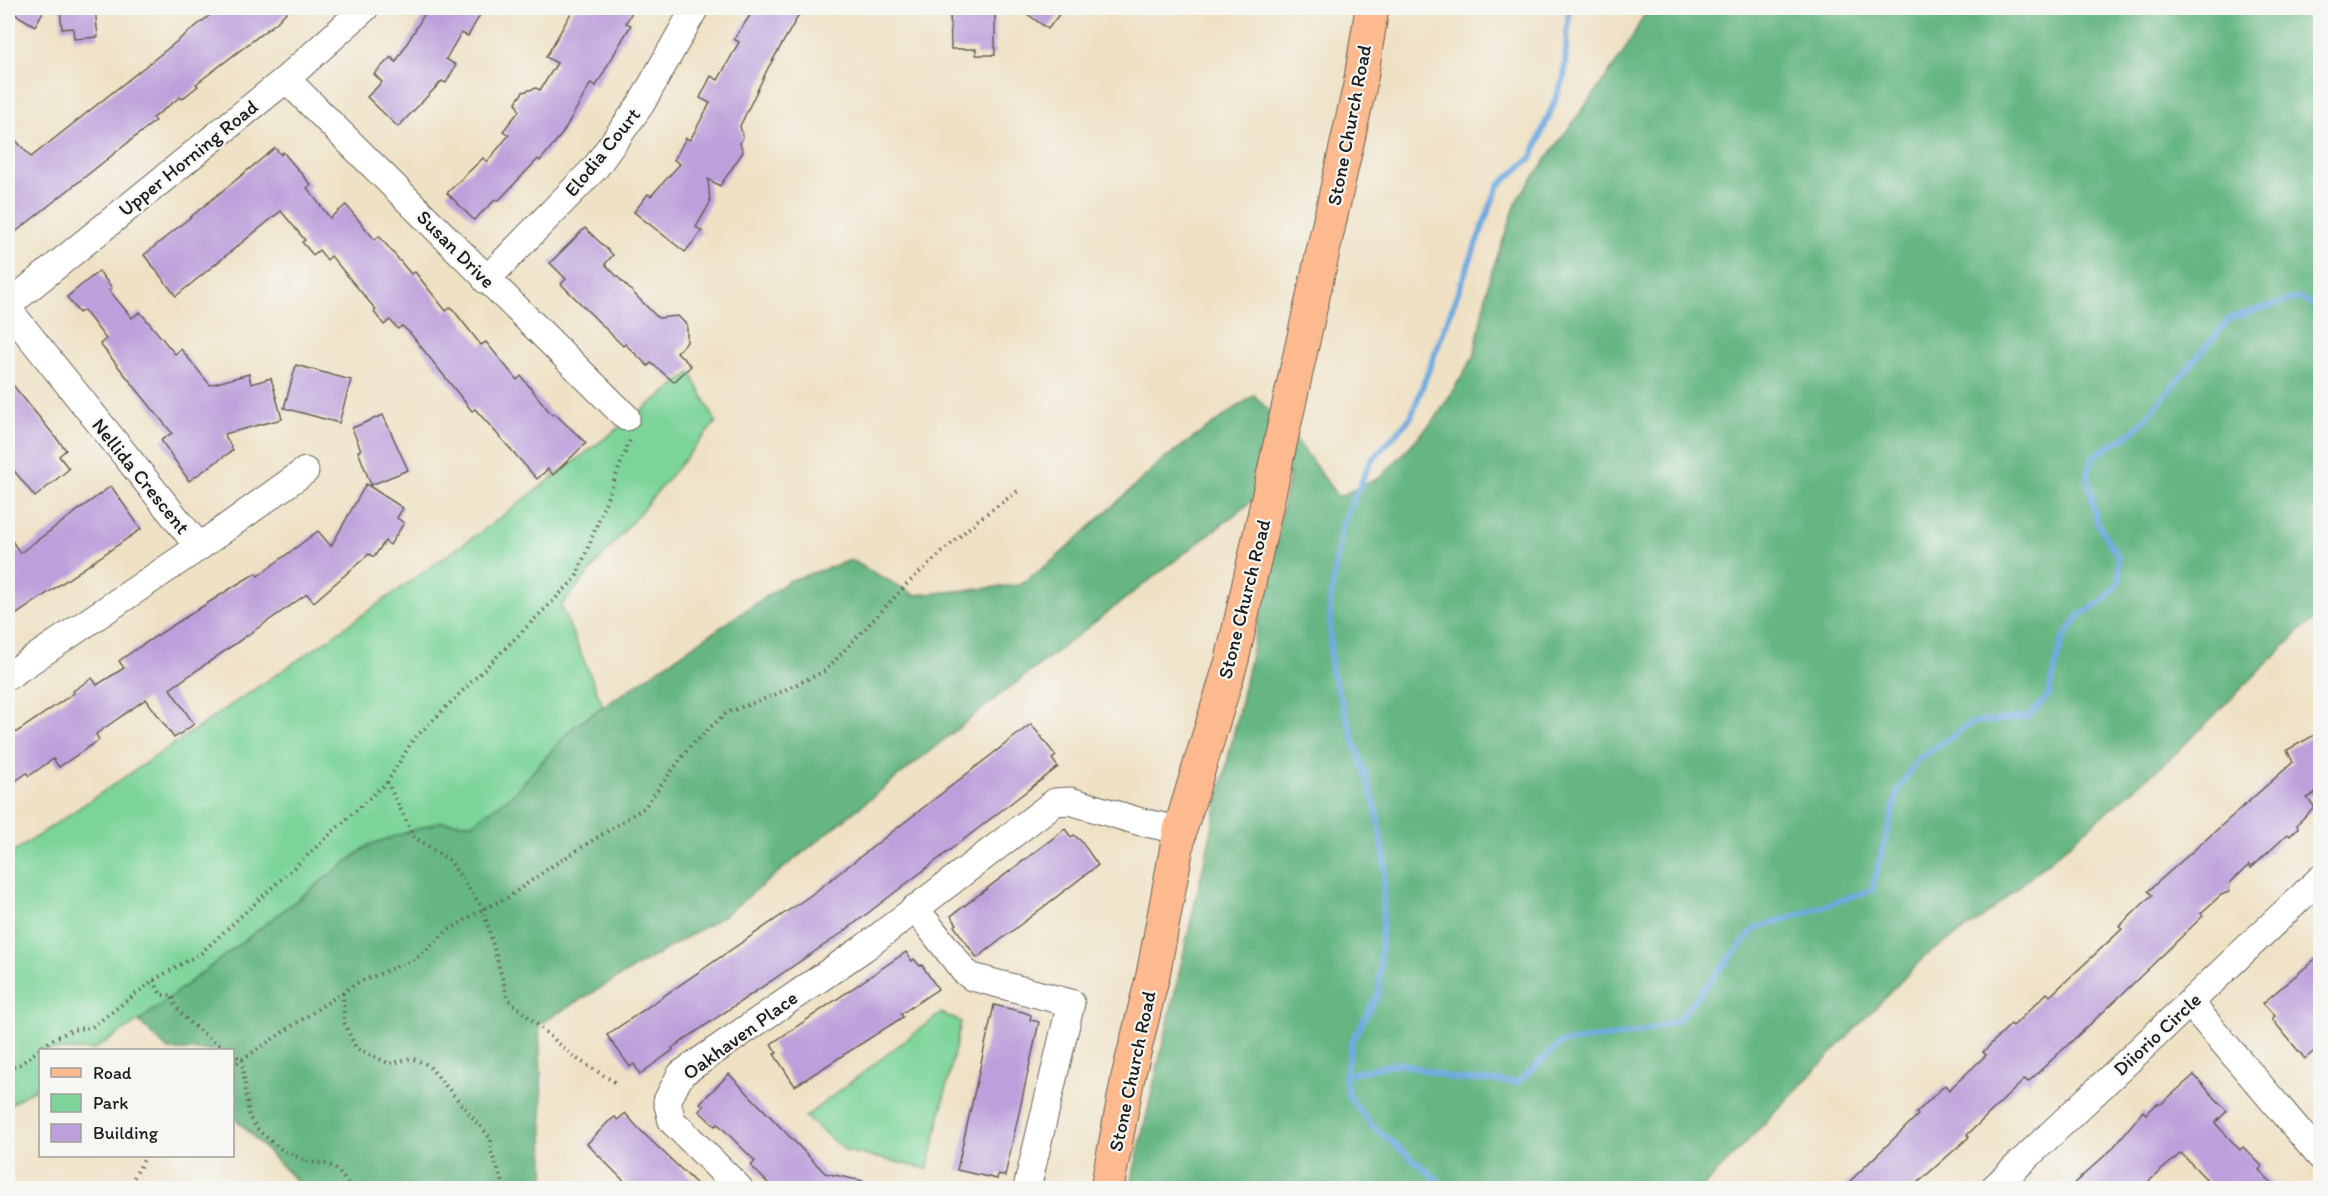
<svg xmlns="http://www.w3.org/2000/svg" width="2328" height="1196" viewBox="0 0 2328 1196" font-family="Itim,sans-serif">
	<rect width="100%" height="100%" fill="#f6f6f2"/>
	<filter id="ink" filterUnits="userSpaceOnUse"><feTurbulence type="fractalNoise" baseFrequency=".0167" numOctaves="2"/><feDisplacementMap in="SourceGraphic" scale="12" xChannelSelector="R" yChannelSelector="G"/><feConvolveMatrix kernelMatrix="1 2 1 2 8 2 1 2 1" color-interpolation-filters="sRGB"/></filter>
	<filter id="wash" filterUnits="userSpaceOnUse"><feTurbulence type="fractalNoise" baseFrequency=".008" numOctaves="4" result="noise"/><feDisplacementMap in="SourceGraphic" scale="24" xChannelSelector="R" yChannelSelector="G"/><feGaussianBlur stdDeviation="1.35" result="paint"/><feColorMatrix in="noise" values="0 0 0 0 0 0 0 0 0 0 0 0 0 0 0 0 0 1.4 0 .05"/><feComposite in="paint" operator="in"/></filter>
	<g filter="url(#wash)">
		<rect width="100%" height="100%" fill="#efe1c4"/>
		<!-- green -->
		<g fill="#7cd49a" stroke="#4c785b" stroke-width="1.5">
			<path d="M691 373 716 422 561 606 603 706 572 728 513 794 473 823 438 822 369 845 139 1021 93 1050H40V1085L8 1106V856L317 647 493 523Z"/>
			<path d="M941 1013 961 1022 928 1169 846 1151 805 1117Z"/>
		</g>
		<!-- forest -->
		<path fill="#65b682" stroke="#40694f" stroke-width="1.5" d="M1648 8H2320V615L2298 633 2174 755 1981 919 1925 956 1702 1188H1130L1240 706 1290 472 996 698 725 915 539 1024 545 1188H303L233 1116 232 1050H168L139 1021 369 845 438 822 473 823 513 794 572 728 789 581 851 560 915 595 1020 585 1057 557 1164 459 1254 395 1298 442 1338 497 1381 477 1436 418 1474 356 1489 280 1518 198 1622 55Z"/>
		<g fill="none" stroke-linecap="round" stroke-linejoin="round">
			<!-- stream -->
			<g stroke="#70aae0" stroke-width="6">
				<path d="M1345 1075 1400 1063 1455 1079 1518 1082 1561 1043 1638 1033 1677 1020 1755 929 1872 890 1898 791 1916 761 1972 723 2028 717 2049 695 2062 641 2079 616 2102 602 2120 581 2118 557 2097 523 2087 474 2094 456 2137 429 2230 318 2298 298 2320 307"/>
				<path d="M1442 1188 1438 1180 1371 1125 1348 1095 1345 1075 1352 1041 1379 992 1385 860 1375 804 1331 670 1330 602 1342 527 1370 462 1411 417 1498 186 1532 157 1564 78 1569 8"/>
			</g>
		</g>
		<g id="blocks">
			<!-- building -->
			<g fill="#bda0db">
				<path d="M8 8H45L35 26 8 10Z"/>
				<path d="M60 8H95L98 37 74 39 73 28 62 29Z"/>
				<path d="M219 8H290L277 22 196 84 198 86 182 99 180 97 153 118 155 121 8 238V132L31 157Z"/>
				<path d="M428 8H484L468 36 461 33 446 59 456 65 446 83 442 81 398 127 367 97 382 82 374 74 391 57 396 62Z"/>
				<path d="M574 8H634L626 23 631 25 617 49 596 86 591 83 562 134 540 161 538 159 498 201 496 199 474 220 447 193 483 158 487 162 509 135 503 131 519 111 516 102 523 92 536 88 540 90 557 63 546 57Z"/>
				<path d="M755 8H803L768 68 740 126 743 137 740 143 743 152 720 186 708 179 710 203 696 227 702 231 685 252 634 212 648 194 651 196 680 164 674 160 686 138 690 140 710 103 700 98 711 76 718 80 739 42 734 39Z"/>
				<path d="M950 8H995V55H976V49H951Z"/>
				<path d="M1019 8H1064L1048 29Z"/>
				<path d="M275 148 281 155 283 152 311 185 307 188 330 218 346 205 375 240 379 236 411 274 415 272 446 311 451 307 481 345 486 342 517 380 521 376 552 415 554 413 586 443 553 475 548 469 537 479 475 409 472 411 410 333 402 326 398 329 390 320 384 325 374 312 376 310 331 256 327 260 319 250 313 255 302 242 305 240 281 211 176 296 144 255Z"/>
				<path d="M585 228 613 255 605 264 658 318 678 316 687 325V342L677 352 691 366 674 382 651 363 648 366 625 344 623 346 561 284 566 279 550 263Z"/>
				<path d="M99 271 112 288 109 290 132 318 140 312 175 354 181 349 210 385 249 374 251 384 271 378 282 419 224 434 233 450 189 481 161 440 172 433 100 344 106 339 84 310 79 313 67 297Z"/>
				<path d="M296 365 351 380 339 423 284 408Z"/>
				<path d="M8 379 66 450 59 456 69 469 35 497 8 463Z"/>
				<path d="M383 415 408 470 371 485 358 451 361 450 352 428Z"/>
				<path d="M366 484 403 508 397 518 404 523 390 545 385 541 374 557 369 554 314 602 307 594 170 689 194 724 174 738 146 699 96 734 99 740 59 767 53 759 29 776 27 773 8 786V738L74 693 73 691 92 678 97 685 124 668 119 661 139 647 236 585 256 573 258 576 318 531 331 546Z"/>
				<path d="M111 486 141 529 8 620V535L20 553Z"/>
				<path d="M1031 724 1056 756 1052 759 1058 767 842 933 672 1048 673 1050 640 1074 634 1064 630 1067 607 1035 811 895Z"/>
				<path d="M2320 732V791L2307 798 2315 807 2297 824 2298 828 2290 836 2288 834 2251 868 2249 865 2230 883 2229 892 2221 895 2201 913 2203 916 2116 1000 2028 1082 2025 1079 1967 1135 1969 1137 1912 1188H1843L1918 1115 1916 1113 1945 1085 1949 1090 1986 1055 1983 1052 2011 1024 2013 1026 2047 993 2050 996 2122 929 2119 927 2152 895 2148 891 2293 762 2287 750Z"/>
				<path d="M1065 829 1071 837 1074 835 1081 841 1098 865 977 958 954 926 957 924 951 916Z"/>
				<path d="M906 952 912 961 914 959 920 966 922 965 938 989 901 1014 903 1017 795 1086 774 1054 777 1053 771 1044Z"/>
				<path d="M2320 955V1046L2305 1059 2272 1019 2275 1016 2263 1003Z"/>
				<path d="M994 1005 1023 1012 1031 1015 1030 1020 1039 1022 1005 1176 998 1174 997 1179 957 1170Z"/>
				<path d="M729 1074 825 1173 863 1181 862 1188H773L751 1166 755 1161 718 1124 715 1126 699 1111 704 1106 700 1103Z"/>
				<path d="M2194 1075 2227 1111 2215 1123 2240 1150 2243 1147 2262 1166 2259 1170 2277 1188H2215L2181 1153 2141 1188H2069L2112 1149 2143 1111 2146 1114 2157 1104H2161Z"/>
				<path d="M625 1113 639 1129 701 1188H631L587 1144 608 1122 615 1117 618 1120Z"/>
			</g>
		</g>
	</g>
	<g filter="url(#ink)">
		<use href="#blocks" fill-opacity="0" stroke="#666157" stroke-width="1.5"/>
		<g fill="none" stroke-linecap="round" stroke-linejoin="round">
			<defs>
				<g id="minor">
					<path d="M286 79 626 417"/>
					<path d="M486 280 595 168 641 104 695 8"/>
					<path d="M8 305 286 79 365 8"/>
					<path d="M8 309 199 547"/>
					<path d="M8 676 199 547 305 471"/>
					<path d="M915 908 964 971 972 977 1071 1003 1027 1188"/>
					<path d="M2190 1003 2320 1156"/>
					<path d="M739 1188 672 1121 667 1101 681 1074 864 948 1055 802 1070 801 1141 822 1180 830"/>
					<path d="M1994 1188 2320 879"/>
				</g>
				<path id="major" d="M1107 1188 1128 1077 1153 975 1180 830 1232 660 1360 85 1372 8"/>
			</defs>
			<!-- minor casing -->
			<use href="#minor" stroke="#666157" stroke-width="29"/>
			<!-- major casing -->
			<use href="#major" stroke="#666157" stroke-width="35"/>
			<!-- path -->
			<g stroke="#666157" stroke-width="4" stroke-dasharray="1.5 4.5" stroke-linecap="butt">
				<path d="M387 782 414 837 450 861 483 909 508 999 574 1057 616 1083"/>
				<path d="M154 980 201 953 387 782 413 740 576 578 630 440"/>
				<path d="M343 993 344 1022 356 1048 390 1064 411 1058 428 1065 491 1139V1152L505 1188"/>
				<path d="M232 1053 242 1060 249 1117 259 1131 282 1150 309 1162 328 1164 337 1170 352 1188"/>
				<path d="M232 1066 357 983 416 959 447 931 483 909 507 898 549 868 644 808 691 745 726 713 772 696 825 671 909 582 979 519 1018 491"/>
				<path d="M8 1069 21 1064 51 1040 72 1030 92 1027 154 980 161 995H172C178 1020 208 1037 228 1050"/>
				<path d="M128 1188 146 1156"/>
			</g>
			<!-- minor -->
			<use href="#minor" stroke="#fff" stroke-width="27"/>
			<!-- major -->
			<use href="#major" stroke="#fcba8e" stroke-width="33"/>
		</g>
	</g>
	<g text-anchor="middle" stroke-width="4.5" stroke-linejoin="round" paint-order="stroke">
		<!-- street labels -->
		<g font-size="20" fill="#1c1c1c" stroke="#f6f6f2">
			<text transform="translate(1349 125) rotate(-79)" y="7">Stone Church Road</text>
			<text transform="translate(602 152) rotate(-51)" y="7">Elodia Court</text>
			<text transform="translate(188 158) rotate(-39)" y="7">Upper Horning Road</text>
			<text transform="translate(456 249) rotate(45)" y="7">Susan Drive</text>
			<text transform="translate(141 476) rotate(51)" y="7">Nellida Crescent</text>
			<text transform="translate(1244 599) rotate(-76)" y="7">Stone Church Road</text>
			<text transform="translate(2157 1034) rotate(-43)" y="7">Diiorio Circle</text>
			<text transform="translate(740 1035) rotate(-36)" y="7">Oakhaven Place</text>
			<text transform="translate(1132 1071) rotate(-78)" y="7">Stone Church Road</text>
		</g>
	</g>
	<!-- margin -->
	<rect width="2328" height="1196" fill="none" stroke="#f6f6f2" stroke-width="30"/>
	<!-- legend -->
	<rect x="39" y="1049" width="195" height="108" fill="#f6f6f2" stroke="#9f9f9c" stroke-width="1.5"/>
	<rect x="51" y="1068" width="30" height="9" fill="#fcba8e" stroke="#9f9f9c" stroke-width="1.5"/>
	<text x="93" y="1079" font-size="18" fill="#1c1c1c">Road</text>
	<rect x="51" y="1094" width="30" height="18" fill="#7cd49a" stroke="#9f9f9c" stroke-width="1.5"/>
	<text x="93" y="1109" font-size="18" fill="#1c1c1c">Park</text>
	<rect x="51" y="1124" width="30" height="18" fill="#bda0db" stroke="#9f9f9c" stroke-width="1.5"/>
	<text x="93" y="1139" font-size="18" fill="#1c1c1c">Building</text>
</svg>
